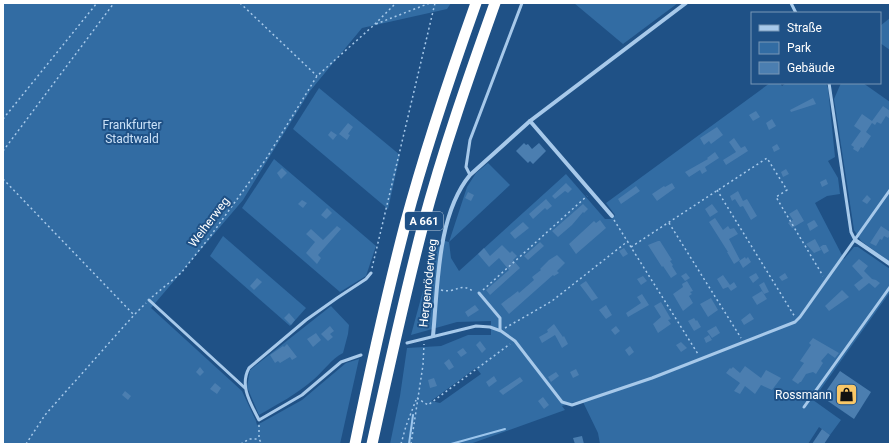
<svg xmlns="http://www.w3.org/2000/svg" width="893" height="447" viewBox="0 0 893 447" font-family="Roboto,sans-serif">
	<rect width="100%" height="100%" fill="#1f5186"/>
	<!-- green -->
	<g fill="#326ca3" fill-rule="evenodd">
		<path d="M3 3H451L447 9 362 28 310 91 243 200 151 308 242 391 256 421 257 425 302 400 346 363 359 359 340 444H252L250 443 248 444H3Z"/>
		<path d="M574 3H678L623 44Z"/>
		<path d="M890 18V50L880 43V26Z"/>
		<path d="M770 83H780L782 86 786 83H826L828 88 835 157 828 161 838 178 840 194 827 196 815 203 844 259 854 247H858L890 269V292L813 400 841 420 830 435 819 427 808 444H600L598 433 582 400 562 406 565 410 470 444H390L400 396 407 348 441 346 468 335H491V321L457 322 411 335 437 239 449 242 467 187 476 173 488 163 510 185 449 242 451 258 459 271 566 174 605 219H611L615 215 606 203ZM476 368 481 374 440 403 431 401Z"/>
		<path d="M841 83H863L890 102V262L861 241 854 230 834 99Z"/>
		<path d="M319 88 400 155 388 209 293 129Z"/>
		<path d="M274 159 376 246 366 276 340 292 242 208Z"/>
		<path d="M223 236 306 308 290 326 210 256Z"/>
		<path d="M331 306 349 325 348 334 343 353C331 359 324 371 313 380 297 394 278 404 259 415L247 387 250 370Z"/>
	</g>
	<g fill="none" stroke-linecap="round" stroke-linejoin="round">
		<!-- stream -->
		<g stroke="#9bc5ec" stroke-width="2">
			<path d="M409 444 413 415"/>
			<path d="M451 444 505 429"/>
		</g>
	</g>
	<!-- building -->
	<g fill="#4b7eb0">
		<path d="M813 98 816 104 791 112 790 110Z"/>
		<path d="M883 106 890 111V119L886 116 881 124 877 122 875 125 872 123 866 132 871 136 863 148 861 147 858 152 853 149 854 147 851 145 861 131 854 126 862 114 872 121Z"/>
		<path d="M756 111 760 117 753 121 749 115Z"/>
		<path d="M772 119 776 126 769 130 766 123Z"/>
		<path d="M348 123 353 127 348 134 350 135 347 140 339 134Z"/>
		<path d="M717 127 723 135 711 144 709 141 704 145 700 138Z"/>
		<path d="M331 131 337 135 333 140 328 135Z"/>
		<path d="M734 138 741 148 745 146 748 151 726 165 723 160 736 152 729 142Z"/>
		<path d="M524 143 526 145 528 144 532 149 539 143 546 151 533 164 530 161 528 163 516 151Z"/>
		<path d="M777 144 780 149 774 152 772 147Z"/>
		<path d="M715 152 719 158 705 167 707 171 702 174 700 170 689 177 685 172 708 159 707 158Z"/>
		<path d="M282 168 287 173 281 179 277 173Z"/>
		<path d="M786 169 789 174 783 177 781 172Z"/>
		<path d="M826 179 828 184 822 187 820 182Z"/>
		<path d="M566 183 572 189 568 193 565 191 555 199 552 196Z"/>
		<path d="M672 183 675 188 657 201 652 194 664 186 665 187Z"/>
		<path d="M636 186 640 191 621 204 618 199Z"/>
		<path d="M738 191 743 201 747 199 757 216 751 220 743 206 740 207 735 199 732 201 730 196Z"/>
		<path d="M468 192 474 195 471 201 465 198Z"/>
		<path d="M867 195 871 199 867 204 862 201Z"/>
		<path d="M546 199 552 206 547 210 545 208 533 219 529 214Z"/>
		<path d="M302 200 307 203 303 208 298 204Z"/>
		<path d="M583 204 588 209 584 213 583 212 572 225 558 237 552 231Z"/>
		<path d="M712 204 718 212 710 217 705 209Z"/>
		<path d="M327 208 332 213 326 219 321 215Z"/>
		<path d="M797 209 804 221 792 228 788 223 793 220 789 214Z"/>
		<path d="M715 218 723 230 728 226 730 229 734 228 738 234 729 239 740 260 734 264 727 252H728L709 222Z"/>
		<path d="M600 220 606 228 576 254 569 244 594 221 596 223Z"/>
		<path d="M814 220 815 221 818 226 810 231 807 224Z"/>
		<path d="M523 222 529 228 515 239 510 233Z"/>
		<path d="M337 226 341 229 318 255 321 258 317 264 306 253 315 242 306 234 311 229 323 240Z"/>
		<path d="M881 226 890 232V235L888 238 884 236 882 240 880 239 876 246 870 243Z"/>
		<path d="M815 239 821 250 814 253 806 244Z"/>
		<path d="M658 241H660L672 260 670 261 673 265 672 266 677 274 671 278 663 266 662 267 648 245Z"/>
		<path d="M540 242 544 246 528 260 524 256Z"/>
		<path d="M502 245 510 253 512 251 517 256 513 260 520 268 490 295 486 290 509 270 499 258 489 267 478 254 484 248 490 256Z"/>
		<path d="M823 245H826L829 251 824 254 820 247Z"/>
		<path d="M624 248 628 254 623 257 619 251Z"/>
		<path d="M557 255 565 263 557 271 559 273 554 276 553 275 509 314 501 304 518 291 519 293 534 280 532 277 541 270 540 269 549 260Z"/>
		<path d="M745 257 746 259 748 257 751 262 743 268 739 261Z"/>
		<path d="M859 259 868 266 864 271 872 279 876 280 880 283 875 288 869 283 859 291 854 285 863 278 852 266Z"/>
		<path d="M686 273 690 278 685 281 681 276Z"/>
		<path d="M756 273 759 278 753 283 749 277Z"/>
		<path d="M785 273 788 278 782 281 779 277Z"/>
		<path d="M723 275 730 285 734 282 737 287 731 291 728 287 723 289 717 279Z"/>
		<path d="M643 276 647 281 641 285 637 279Z"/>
		<path d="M257 278 262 282 254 290 250 286Z"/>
		<path d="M586 281 598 298 592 301 580 285Z"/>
		<path d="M687 281 693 291 690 292 692 294 689 296 693 303 683 311 673 294 683 287 682 284Z"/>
		<path d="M764 282 769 292 764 294 759 285Z"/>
		<path d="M842 290 849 297 829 311 825 306Z"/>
		<path d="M762 291 767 299 757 305 752 297Z"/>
		<path d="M642 294 649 305 628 317 626 313 641 303 637 297Z"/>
		<path d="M711 298 718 310 708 317 700 304Z"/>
		<path d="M661 302 671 319 668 320 671 324 658 333 653 324 661 317 654 306Z"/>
		<path d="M475 305 479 310 468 317 465 312Z"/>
		<path d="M606 305 612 315 606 319 599 310Z"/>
		<path d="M289 313 295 320 291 325 284 318Z"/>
		<path d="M750 313 754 319 744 325 741 320Z"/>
		<path d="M694 318 696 321 697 320 701 327 694 331 688 321Z"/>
		<path d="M554 324 563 337 564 336 568 344 562 348 555 335 542 343 539 337 548 332 547 330Z"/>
		<path d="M330 326 334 331 330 334 333 337 328 341 321 334Z"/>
		<path d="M616 326 620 331 615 335 611 330Z"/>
		<path d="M716 326 720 333 712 338 707 331Z"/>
		<path d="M316 333 321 340 313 347 307 339Z"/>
		<path d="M709 335 712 340 706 343 704 338Z"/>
		<path d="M813 338 839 353 835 358 828 353 821 361 823 363 816 374 813 372 806 374 801 382H800L798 384 792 380 804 363 800 361 811 345 809 343Z"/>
		<path d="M480 341 486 349 482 353 476 345Z"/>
		<path d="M681 342 687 348 681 352 676 345Z"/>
		<path d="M287 344 297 357 292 360 290 357 280 363 278 361 275 363 270 355 283 346 284 347Z"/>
		<path d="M630 346 634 352 629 356 625 350Z"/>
		<path d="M463 348 467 353 461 357 457 352Z"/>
		<path d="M449 359 454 367 449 370 444 363Z"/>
		<path d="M745 366 761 378 766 370 781 378 772 390 761 385 755 394 745 386 740 394 734 391 740 383 726 373 730 368 731 369 733 367 740 373Z"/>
		<path d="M200 367 204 372 200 376 196 372Z"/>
		<path d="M576 369 579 375 573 378 570 372Z"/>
		<path d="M840 371 871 392 854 419 822 397Z"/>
		<path d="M556 372 559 376 551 382 548 377Z"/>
		<path d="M494 376 497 381 489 387 486 382Z"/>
		<path d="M520 377 523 381 503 395 499 391Z"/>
		<path d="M434 378 437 386 430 388 428 380Z"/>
		<path d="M215 383 221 388 217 394 210 389Z"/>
		<path d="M125 391 131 396 128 400 122 395Z"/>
		<path d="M543 397 549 405 544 409 538 401Z"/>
		<path d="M822 429 830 435 824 444H812Z"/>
		<path d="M582 436 584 444H575L573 438Z"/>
	</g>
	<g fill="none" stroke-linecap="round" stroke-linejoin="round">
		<!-- path -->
		<g stroke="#a7c9ea" stroke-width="1.5" stroke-dasharray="2 3" stroke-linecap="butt">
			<path d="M240 3 317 76"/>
			<path d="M376 24 430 3"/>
			<path d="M3 119 97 3"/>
			<path d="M3 151 114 3"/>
			<path d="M3 179 134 315"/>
			<path d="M717 190 795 317"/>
			<path d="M614 220 698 354"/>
			<path d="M669 223 741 338"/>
			<path d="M631 247 767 158 787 190 776 197 823 276"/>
			<path d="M372 268 435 3"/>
			<path d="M441 290C457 294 460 281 474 292"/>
			<path d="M483 290 587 196"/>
			<path d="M152 297 181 273 209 238 266 159 317 76 374 25 396 3"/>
			<path d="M505 328 552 301 628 241"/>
			<path d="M417 398 428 405 510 344"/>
			<path d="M259 425V439L262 444"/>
			<path d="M26 444 45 415 134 315 146 303"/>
			<path d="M241 444 249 439H259"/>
			<path d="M401 444 406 426 416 400"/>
			<path d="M411 444 423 365 424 344"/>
		</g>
		<!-- service -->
		<g stroke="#a7c9ea" stroke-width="3">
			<path d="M791 3 796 13"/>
			<path d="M829 83 851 232 855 240"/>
			<path d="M470 175 466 167 470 140 522 3"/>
			<path d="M479 293 500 318V330"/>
			<path d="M149 300 245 388"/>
			<path d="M407 343 476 326 490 327 501 331 515 341 562 402 572 405 652 378 795 322 800 317 890 190"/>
			<path d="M361 355 341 362 302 395 259 420C251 404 239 386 249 368L306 320 337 298 366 279 371 273"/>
			<path d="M804 407 890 287"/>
		</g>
		<!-- minor -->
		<g stroke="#a7c9ea" stroke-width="4">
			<path d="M530 121 612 216"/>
			<path d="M855 240 890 264"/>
			<path d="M433 336C438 285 437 215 470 175L530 121 686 3"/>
		</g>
		<!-- motorway -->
		<g stroke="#fff" stroke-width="11">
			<path d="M355 444C370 371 386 298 405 225 425 150 450 76 476 3"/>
			<path d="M372 444C388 371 404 298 423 225 443 150 469 76 495 3"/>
		</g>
	</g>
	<!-- icons -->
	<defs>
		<symbol id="shop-square" viewBox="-11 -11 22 22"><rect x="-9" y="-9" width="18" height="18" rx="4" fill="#f9c767" stroke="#1f5186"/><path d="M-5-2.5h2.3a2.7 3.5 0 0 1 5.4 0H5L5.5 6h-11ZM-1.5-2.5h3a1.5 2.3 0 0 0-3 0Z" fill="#111"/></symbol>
	</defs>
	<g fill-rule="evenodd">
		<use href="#shop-square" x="834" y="382" width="25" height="25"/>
	</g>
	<g text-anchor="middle" stroke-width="4" stroke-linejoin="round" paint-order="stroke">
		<!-- shield labels -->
		<rect fill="#1f5186" stroke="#bccbdb" stroke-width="1" x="405" y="212" width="38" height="18" rx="3"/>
		<g font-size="11" font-weight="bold" fill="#fff">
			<text x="424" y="225">A 661</text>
		</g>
		<!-- park labels -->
		<g font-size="12" fill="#cce2f8" stroke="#1f5186">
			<text x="132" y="129">Frankfurter<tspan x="132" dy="14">Stadtwald</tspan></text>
		</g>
		<!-- street labels -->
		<g font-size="12" fill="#fff" stroke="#1f5186">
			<text transform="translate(209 222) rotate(-53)" y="4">Weiherweg</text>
			<text transform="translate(428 283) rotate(-84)" y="4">Hergenröderweg</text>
		</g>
		<!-- poi labels -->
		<g font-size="12" fill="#fff" stroke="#1f5186" text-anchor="end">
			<text x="832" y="399">Rossmann</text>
		</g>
	</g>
	<!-- border -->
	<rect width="893" height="447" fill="none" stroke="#ffffff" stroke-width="8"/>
	<!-- legend -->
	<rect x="751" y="12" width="130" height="72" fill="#1f5186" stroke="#7997b6"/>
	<rect x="759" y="25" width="20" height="6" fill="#a7c9ea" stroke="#7997b6"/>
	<text x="787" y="32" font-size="12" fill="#ffffff">Straße</text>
	<rect x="759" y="42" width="20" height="12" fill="#326ca3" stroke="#7997b6"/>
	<text x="787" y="52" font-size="12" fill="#ffffff">Park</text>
	<rect x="759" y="62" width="20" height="12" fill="#4b7eb0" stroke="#7997b6"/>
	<text x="787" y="72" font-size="12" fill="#ffffff">Gebäude</text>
</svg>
